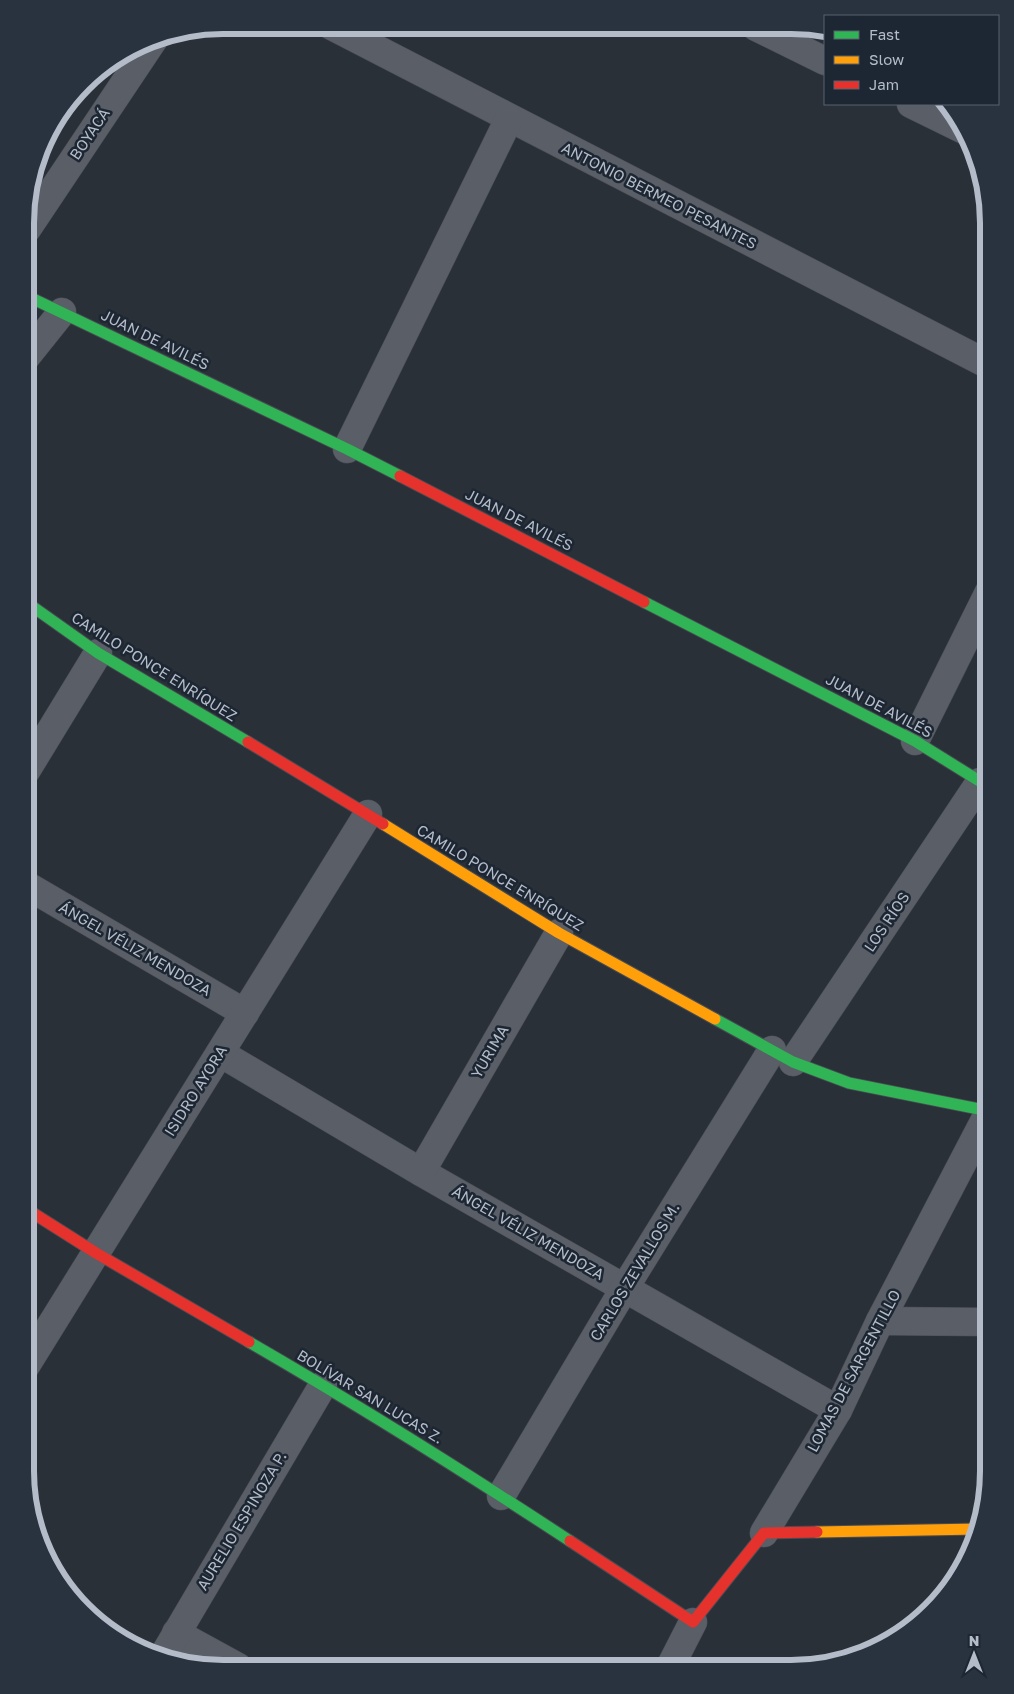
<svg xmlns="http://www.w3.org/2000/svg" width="1014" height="1694" viewBox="0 0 1014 1694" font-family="'Golos Text',sans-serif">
	<rect width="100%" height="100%" fill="#2a3038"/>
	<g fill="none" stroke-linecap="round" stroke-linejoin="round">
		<defs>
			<g id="street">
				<path d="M330 25 989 365"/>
				<path d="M756 27 825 61"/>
				<path d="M911 104 964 130"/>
				<path d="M27 229 154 39"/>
				<path d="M26 357 62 312"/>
				<path d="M347 449 509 119"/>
				<path d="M915 741 989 592"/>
				<path d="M26 771 98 653"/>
				<path d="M26 885 245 1013"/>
				<path d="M220 1053 421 1172 838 1410"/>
				<path d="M793 1062 980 782"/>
				<path d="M421 1172 559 933"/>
				<path d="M880 1321 989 1322"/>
				<path d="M25 1367 368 814"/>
				<path d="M501 1496 624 1289 772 1050"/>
				<path d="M764 1533 838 1410 880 1321 989 1112"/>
				<path d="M176 1633 238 1667"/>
				<path d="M162 1658 323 1385"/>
				<path d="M669 1669 693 1622"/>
			</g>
			<g id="fast">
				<path d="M27 296 347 449 400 476"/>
				<path d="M26 602 98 653 248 742"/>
				<path d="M644 602 915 741 989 787"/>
				<path d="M715 1019 793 1062 849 1083 989 1111"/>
				<path d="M249 1342C358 1405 465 1472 570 1541"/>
			</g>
			<g id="slow">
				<path d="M383 824 559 933 715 1019"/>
				<path d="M817 1532 978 1529"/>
			</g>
			<g id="jam">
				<path d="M400 476 644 602"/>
				<path d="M248 742 383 824"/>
				<path d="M25 1208 96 1253 249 1342"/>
				<path d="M570 1541 693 1622 764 1533 817 1532"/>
			</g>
		</defs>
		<!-- street casing -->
		<use href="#street" stroke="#484c53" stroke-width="29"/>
		<!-- fast casing -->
		<use href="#fast" stroke="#484c53" stroke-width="13"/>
		<!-- slow casing -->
		<use href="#slow" stroke="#484c53" stroke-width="13"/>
		<!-- jam casing -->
		<use href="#jam" stroke="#484c53" stroke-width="13"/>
		<!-- street -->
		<use href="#street" stroke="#5a5e66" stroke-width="28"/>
		<!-- fast -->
		<use href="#fast" stroke="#30b455" stroke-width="11"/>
		<!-- slow -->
		<use href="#slow" stroke="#ff9f0a" stroke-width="11"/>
		<!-- jam -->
		<use href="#jam" stroke="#e5322d" stroke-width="11"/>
	</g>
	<g text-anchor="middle" stroke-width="5" stroke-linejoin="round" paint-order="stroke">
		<!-- street labels -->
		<g font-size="15" fill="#b4bcc9" stroke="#1d2633">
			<text transform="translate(90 134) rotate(-56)" y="5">BOYACÁ</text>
			<text transform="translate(659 196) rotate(27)" y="5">ANTONIO BERMEO PESANTES</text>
			<text transform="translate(155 340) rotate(26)" y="5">JUAN DE AVILÉS</text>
			<text transform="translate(519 520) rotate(27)" y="5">JUAN DE AVILÉS</text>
			<text transform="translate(154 667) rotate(32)" y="5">CAMILO PONCE ENRÍQUEZ</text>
			<text transform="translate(879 706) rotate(28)" y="5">JUAN DE AVILÉS</text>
			<text transform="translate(500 878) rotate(31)" y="5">CAMILO PONCE ENRÍQUEZ</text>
			<text transform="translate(887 922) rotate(-56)" y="5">LOS RÍOS</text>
			<text transform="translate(135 949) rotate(30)" y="5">ÁNGEL VÉLIZ MENDOZA</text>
			<text transform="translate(490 1052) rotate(-60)" y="5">YURIMA</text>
			<text transform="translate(196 1091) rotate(-58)" y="5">ISIDRO AYORA</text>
			<text transform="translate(528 1233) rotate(30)" y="5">ÁNGEL VÉLIZ MENDOZA</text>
			<text transform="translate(635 1272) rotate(-59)" y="5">CARLOS ZEVALLOS M.</text>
			<text transform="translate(854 1371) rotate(-62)" y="5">LOMAS DE SARGENTILLO</text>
			<text transform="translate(370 1397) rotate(31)" y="5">BOLÍVAR SAN LUCAS Z.</text>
			<text transform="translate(242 1521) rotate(-59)" y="5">AURELIO ESPINOZA P.</text>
		</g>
	</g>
	<!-- crop -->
	<path d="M0 0H1014V1694H0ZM223 34H791A189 189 0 0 1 980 223V1471A189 189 0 0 1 791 1660H223A189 189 0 0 1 34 1471V223A189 189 0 0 1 223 34Z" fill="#29323f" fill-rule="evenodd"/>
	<path fill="none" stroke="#b4bcc9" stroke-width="6" d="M223 34H791A189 189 0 0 1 980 223V1471A189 189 0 0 1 791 1660H223A189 189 0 0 1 34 1471V223A189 189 0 0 1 223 34Z"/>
	<!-- legend -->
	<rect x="824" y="15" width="175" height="90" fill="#1d2633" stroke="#59626f"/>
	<rect x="834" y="31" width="25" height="8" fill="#30b455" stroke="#59626f"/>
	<text x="869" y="40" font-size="15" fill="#b4bcc9">Fast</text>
	<rect x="834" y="56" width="25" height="8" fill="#ff9f0a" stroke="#59626f"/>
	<text x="869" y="65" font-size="15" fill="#b4bcc9">Slow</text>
	<rect x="834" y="81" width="25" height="8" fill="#e5322d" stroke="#59626f"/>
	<text x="869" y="90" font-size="15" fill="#b4bcc9">Jam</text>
	<!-- north arrow -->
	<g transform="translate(974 1654)" stroke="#1d2633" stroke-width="4" paint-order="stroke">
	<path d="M0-4L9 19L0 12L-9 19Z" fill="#b4bcc9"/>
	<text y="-8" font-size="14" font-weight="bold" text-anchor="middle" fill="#b4bcc9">N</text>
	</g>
</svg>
